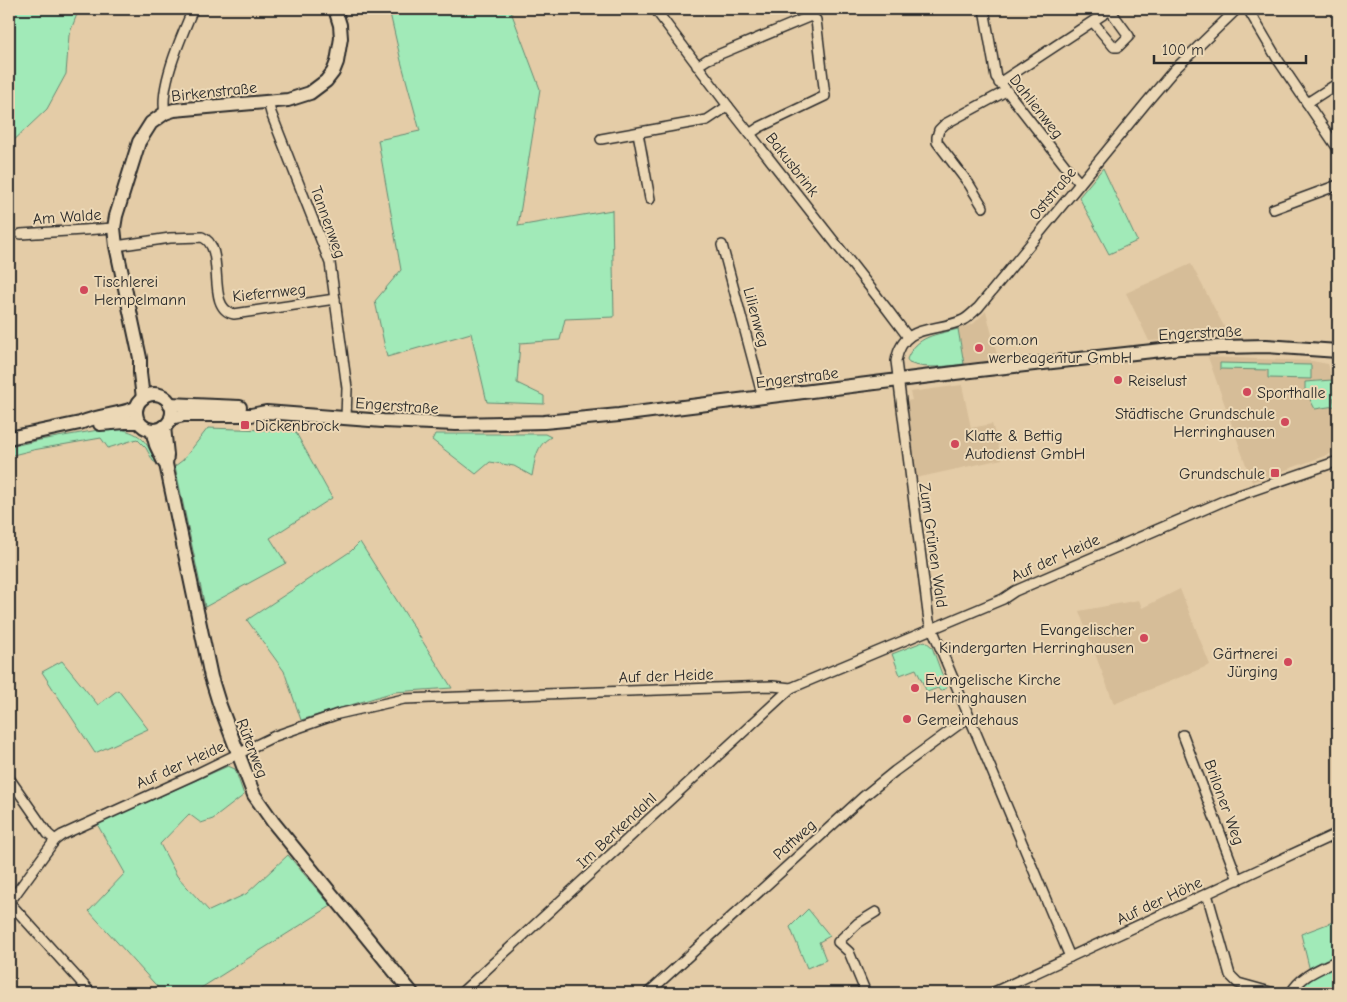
<svg xmlns="http://www.w3.org/2000/svg" width="1347" height="1002" viewBox="0 0 1347 1002" font-family="'Comic Neue',sans-serif">
	<rect width="100%" height="100%" fill="#e4cca7"/>
	<filter id="ink" filterUnits="userSpaceOnUse"><feTurbulence type="fractalNoise" baseFrequency=".02" numOctaves="2"/><feDisplacementMap in="SourceGraphic" scale="10" xChannelSelector="R" yChannelSelector="G"/><feConvolveMatrix kernelMatrix="1 2 1 2 8 2 1 2 1" color-interpolation-filters="sRGB"/></filter>
	<g filter="url(#ink)">
		<!-- built -->
		<g fill="#d6bd98">
			<path d="M1191 264 1229 336 1149 341 1126 293Z"/>
			<path d="M986 311 998 359 964 364 958 329 973 324Z"/>
			<path d="M1208 357 1312 361 1328 364 1337 397 1334 399 1338 412V431L1336 432 1338 440V451L1252 482Z"/>
			<path d="M962 385 971 428 992 424 1002 459 916 478 906 401 912 400 910 392Z"/>
			<path d="M1180 589 1210 665 1114 704 1079 611 1139 600 1142 608Z"/>
		</g>
		<!-- green -->
		<g fill="#a1eab8" stroke="#668a72">
			<path d="M9 9H79L69 35 66 74 47 109 9 145Z"/>
			<path d="M389 9H510L540 89 518 226 612 210 614 317 565 319 560 340 520 343 517 383 544 396V404L487 402 471 333 387 357 375 301 401 270 378 140 420 131 401 61Z"/>
			<path d="M1103 168 1137 241 1109 254 1079 197Z"/>
			<path d="M958 329 964 364C947 366 925 370 909 363L907 359C917 335 936 335 958 329Z"/>
			<path d="M1220 363 1311 365V379L1268 378V370L1220 369Z"/>
			<path d="M1332 380 1336 397 1333 398 1335 406 1315 409 1305 390V382Z"/>
			<path d="M122 426 124 430C144 435 148 445 156 463L153 461 146 448 137 439 108 448 101 438 33 450 9 456V447L40 440Z"/>
			<path d="M208 428 295 431 332 498 270 538 286 563 205 607 175 466 183 460Z"/>
			<path d="M435 434H545L551 437C536 445 535 460 532 476L514 466 490 462 476 474 432 440Z"/>
			<path d="M360 542 452 688 394 692 301 720 284 671 247 620 351 551Z"/>
			<path d="M925 641 932 647 947 688 940 691 938 688 927 692 916 669 900 675 892 654Z"/>
			<path d="M62 661 98 705 118 690 148 729 95 753 42 672Z"/>
			<path d="M228 766 235 769 244 795 213 819 201 823 189 814 160 844 177 876 209 911 246 894 288 855 331 906 193 993H163L89 911 125 873 97 824Z"/>
			<path d="M808 909 830 936 819 942 826 960 807 968 790 927Z"/>
			<path d="M1338 920V993H1304L1303 989 1310 971 1301 934Z"/>
		</g>
		<g fill="none" stroke-linecap="round" stroke-linejoin="round">
			<defs>
				<g id="street">
					<path d="M655 9 728 106 887 309 908 337"/>
					<path d="M984 9 996 77 1070 172 1080 183"/>
					<path d="M1248 9 1278 60 1338 149"/>
					<path d="M697 66 708 59 811 16 816 20 825 96 760 127 751 133"/>
					<path d="M999 83 1110 10 1129 36 1118 47H1114L1093 22"/>
					<path d="M268 102 271 113 330 263 347 388 346 418"/>
					<path d="M1307 103 1338 83"/>
					<path d="M165 113C159 86 182 35 193 9"/>
					<path d="M638 133 650 199"/>
					<path d="M601 139 707 120 728 106"/>
					<path d="M983 207 969 184 937 142V137L939 130 945 124 1006 91"/>
					<path d="M1273 209 1338 185"/>
					<path d="M21 234 114 228"/>
					<path d="M722 245 763 398"/>
					<path d="M116 246 170 238 202 237C228 247 204 309 234 314L335 299"/>
					<path d="M1183 735 1238 880"/>
					<path d="M9 778 48 834 55 840"/>
					<path d="M1207 894 1230 975 1238 983 1274 993"/>
					<path d="M9 902 91 993"/>
					<path d="M9 903 55 840 62 835 194 775 275 736 338 714 404 699 773 686 791 688 1003 599 1015 591 1228 499 1338 461"/>
					<path d="M1070 957 929 621 896 361C903 322 936 333 963 320 969 317 973 312 978 308L1146 103 1174 70 1237 9"/>
					<path d="M461 993 791 688"/>
					<path d="M648 993 863 797 895 771 969 717"/>
					<path d="M866 993 849 952 838 942 858 923 876 912"/>
					<path d="M992 993 1338 833"/>
					<path d="M1291 993C1301 975 1320 969 1338 960"/>
				</g>
				<g id="secondary">
					<circle cx="154" cy="412" r="18"/>
					<path d="M143 398 140 373V358L116 246 114 228 116 216 139 142 151 123 165 113 174 110 288 100 310 93 326 81 333 72 337 62 341 38 340 25 335 9"/>
					<path d="M169 404 240 407"/>
					<path d="M171 418 184 415H251L266 412 383 421 456 424 544 422 619 415 979 370 1180 348 1266 346 1338 351"/>
					<path d="M100 424 125 422H139"/>
					<path d="M164 427 167 455 166 464 211 677 219 703 254 795 273 822 412 993"/>
					<path d="M152 430 156 445 164 462"/>
					<path d="M9 438 80 423C98 415 118 415 136 408"/>
				</g>
			</defs>
			<!-- street casing -->
			<use href="#street" stroke="#2b2b2b" stroke-width="12"/>
			<!-- secondary casing -->
			<use href="#secondary" stroke="#2b2b2b" stroke-width="16"/>
			<!-- street -->
			<use href="#street" stroke="#ecd8b6" stroke-width="9"/>
			<!-- secondary -->
			<use href="#secondary" stroke="#ecd8b6" stroke-width="12"/>
		</g>
	</g>
	<!-- markers -->
	<g fill="#d1495b" stroke="#ecd8b6" stroke-width="2">
		<circle cx="84" cy="290" r="5"/>
		<circle cx="979" cy="348" r="5"/>
		<circle cx="1118" cy="380" r="5"/>
		<circle cx="1247" cy="392" r="5"/>
		<circle cx="1285" cy="422" r="5"/>
		<rect x="240" y="420" width="10" height="10" rx="2.5"/>
		<circle cx="955" cy="444" r="5"/>
		<rect x="1270" y="468" width="10" height="10" rx="2.5"/>
		<circle cx="1144" cy="638" r="5"/>
		<circle cx="1288" cy="662" r="5"/>
		<circle cx="915" cy="688" r="5"/>
		<circle cx="907" cy="719" r="5"/>
	</g>
	<g text-anchor="middle" stroke-width="4" stroke-linejoin="round" paint-order="stroke">
		<!-- street labels -->
		<g font-size="16" fill="#2b2b2b" stroke="#ecd8b6">
			<text transform="translate(214 91) rotate(-6)" y="6">Birkenstraße</text>
			<text transform="translate(1037 106) rotate(52)" y="6">Dahlienweg</text>
			<text transform="translate(793 164) rotate(52)" y="6">Bakusbrink</text>
			<text transform="translate(1052 193) rotate(-50)" y="6">Oststraße</text>
			<text transform="translate(67 216) rotate(-4)" y="6">Am Walde</text>
			<text transform="translate(329 222) rotate(70)" y="6">Tannenweg</text>
			<text transform="translate(269 292) rotate(-6)" y="6">Kiefernweg</text>
			<text transform="translate(757 317) rotate(75)" y="6">Lilienweg</text>
			<text transform="translate(1200 332) rotate(-3)" y="6">Engerstraße</text>
			<text transform="translate(797 377) rotate(-7)" y="6">Engerstraße</text>
			<text transform="translate(397 405) rotate(4)" y="6">Engerstraße</text>
			<text transform="translate(934 545) rotate(82)" y="6">Zum Grünen Wald</text>
			<text transform="translate(1055 557) rotate(-24)" y="6">Auf der Heide</text>
			<text transform="translate(666 675) rotate(-2)" y="6">Auf der Heide</text>
			<text transform="translate(253 748) rotate(69)" y="6">Rüterweg</text>
			<text transform="translate(180 764) rotate(-24)" y="6">Auf der Heide</text>
			<text transform="translate(1225 802) rotate(70)" y="6">Briloner Weg</text>
			<text transform="translate(616 830) rotate(-43)" y="6">Im Berkendahl</text>
			<text transform="translate(794 839) rotate(-42)" y="6">Pattweg</text>
			<text transform="translate(1159 900) rotate(-25)" y="6">Auf der Höhe</text>
		</g>
		<!-- poi labels -->
		<g font-size="16" fill="#2b2b2b" stroke="#ecd8b6" text-anchor="start">
			<text x="94" y="287">Tischlerei<tspan x="94" dy="18">Hempelmann</tspan></text>
			<text x="989" y="345">com.on<tspan x="989" dy="18">werbeagentur GmbH</tspan></text>
			<text x="1128" y="386">Reiselust</text>
			<text x="1257" y="398">Sporthalle</text>
			<text x="1275" y="419" text-anchor="end">Städtische Grundschule<tspan x="1275" dy="18">Herringhausen</tspan></text>
			<text x="255" y="431">Dickenbrock</text>
			<text x="965" y="441">Klatte &amp; Bettig<tspan x="965" dy="18">Autodienst GmbH</tspan></text>
			<text x="1265" y="479" text-anchor="end">Grundschule</text>
			<text x="1134" y="635" text-anchor="end">Evangelischer<tspan x="1134" dy="18">Kindergarten Herringhausen</tspan></text>
			<text x="1278" y="659" text-anchor="end">Gärtnerei<tspan x="1278" dy="18">Jürging</tspan></text>
			<text x="925" y="685">Evangelische Kirche<tspan x="925" dy="18">Herringhausen</tspan></text>
			<text x="917" y="725">Gemeindehaus</text>
		</g>
	</g>
	<!-- margin -->
	<rect width="1347" height="1002" fill="none" stroke="#ecd8b6" stroke-width="30"/>
	<rect x="15" y="15" width="1317" height="972" fill="none" stroke="#2b2b2b" stroke-width="2" filter="url(#ink)"/>
	<!-- scale -->
	<path d="M1154 55v8h152v-8" fill="none" stroke="#2b2b2b" stroke-width="2.5"/>
	<text x="1162" y="55" font-size="15" fill="#2b2b2b" stroke="#ecd8b6" stroke-width="4" paint-order="stroke">100 m</text>
</svg>
